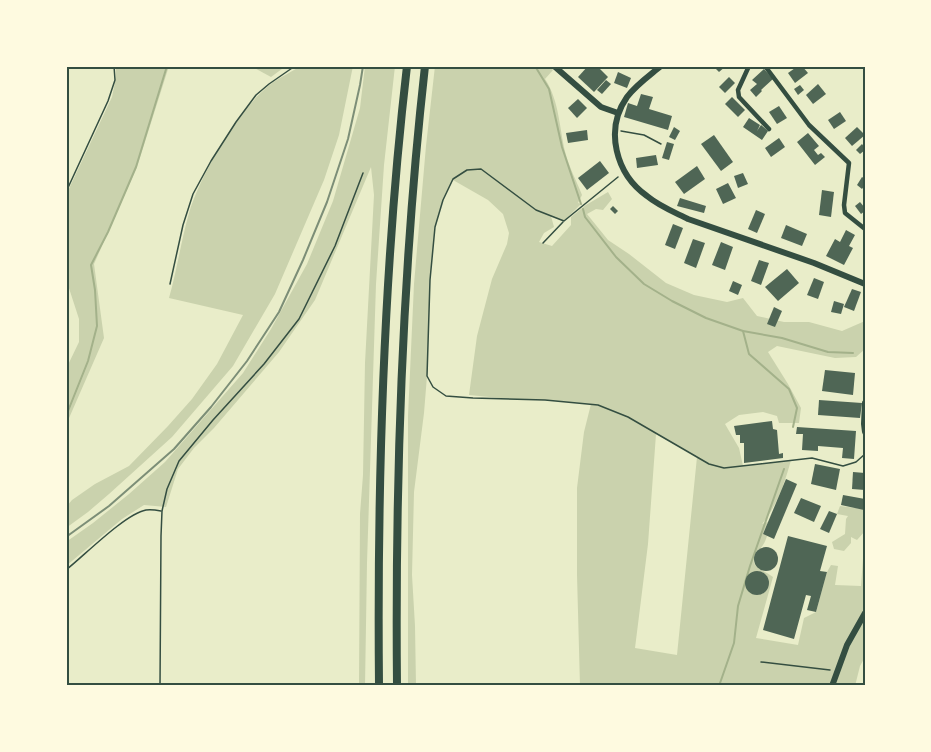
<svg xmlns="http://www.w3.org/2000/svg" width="931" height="752" viewBox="0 0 931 752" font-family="Ubuntu,sans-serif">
	<rect width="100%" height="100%" fill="#e9edc9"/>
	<!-- green -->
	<g fill="#cad2ad" fill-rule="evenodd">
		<path d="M116 66H169L137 167 94 264 104 338 66 425V369L79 342V319L67 282 66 283V195L112 97 116 77Z"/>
		<path d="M251 66H286L271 77Z"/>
		<path d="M300 66H353L339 135 324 180 275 294 233 366 172 437 109 494 88 512 66 528V507L72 500 95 484 129 466 168 426 192 399 217 364 243 315 169 298C177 270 181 241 189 213 200 176 236 114 265 89 275 79 289 74 300 66Z"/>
		<path d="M365 66H395L384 165 376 284 367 563 365 686H359L360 514 363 475 365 363 374 195 371 167 315 300 279 352 214 428 194 448 178 469 166 507 144 505 122 519 66 566V542L93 523 129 494 165 462 243 373 271 329 307 264 333 201 360 108Z"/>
		<path d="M435 66H550L553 70 545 79C560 102 559 129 566 155 570 169 577 182 582 195L578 203 581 204 564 221 551 216 554 227 544 233 539 242 552 246 571 225V217L586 205 608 192 612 199 603 210 596 209 587 214 608 240 629 254 666 283 694 295 727 302 743 298 757 316 784 322H809L842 331 865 321V349L856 357 835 358 777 346 768 352 788 384 801 408 799 423H779L777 416 763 412 739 415 725 424 739 448 743 466 791 460C785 482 777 506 762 524L768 522 763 534 767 536C766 539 765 542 763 545 759 552 746 561 760 569 765 572 769 574 773 577L756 638 798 645 804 618 816 612 827 572 831 565 838 566 835 585 861 586 865 531 857 540 851 537V543L844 551 834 549 832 542 845 534 846 519 848 516 837 514 840 506 864 509 865 506V657L860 666 855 686H580L577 575V488L584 432 591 404 545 400 500 399V398L469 395 477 336 492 279 507 244 509 233 503 214 488 200 453 180 443 200 435 227 430 280 427 376 424 413 414 492 412 575 415 626 416 686H408V416L414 284 426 146ZM656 434 697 457 677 655 635 648 648 544Z"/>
	</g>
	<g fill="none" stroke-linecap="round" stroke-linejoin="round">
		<!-- stream -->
		<g stroke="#a3b18a" stroke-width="2">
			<path d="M535 66 549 89 562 147 581 204"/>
			<path d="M583 209 585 217 616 257 644 284 672 301 706 318 743 331 782 338 828 352 853 353"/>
			<path d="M743 331 749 354 789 389 797 408 793 427"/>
			<path d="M66 416 88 361 97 326 95 290 91 265 108 232 136 167 167 66"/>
			<path d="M719 686 734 643 738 606 750 566 784 469"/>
		</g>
	</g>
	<!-- building -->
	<g fill="#4f6655">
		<path d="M588 66H597L608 77 594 92 578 77Z"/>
		<path d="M713 66H726L719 72Z"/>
		<path d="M798 66H802L808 73 795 83 788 73Z"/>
		<path d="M764 69 773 79 761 90 762 91 756 97 750 90 757 84 752 80Z"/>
		<path d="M618 72 631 78 627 88 614 83Z"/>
		<path d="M729 77 735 83 725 93 719 87Z"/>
		<path d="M606 80 611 84 602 94 597 90Z"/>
		<path d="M818 84 826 94 813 104 806 95Z"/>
		<path d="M800 85 804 90 798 95 794 89Z"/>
		<path d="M641 94 653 97 649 109 672 116 668 130 624 117 628 103 637 106Z"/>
		<path d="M732 97 745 110 738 117 725 104Z"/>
		<path d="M578 99 587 108 577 118 568 108Z"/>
		<path d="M779 106 787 118 777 124 769 112Z"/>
		<path d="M840 112 846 121 834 129 828 120Z"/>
		<path d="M749 118 760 125 757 131 761 125 768 131 762 140 743 127Z"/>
		<path d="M674 127 680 131 675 140 669 137Z"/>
		<path d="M857 127 865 135 852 146 845 138Z"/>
		<path d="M587 130 588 140 568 143 566 133Z"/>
		<path d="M808 133 819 146 814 150 818 155 821 153 825 157 815 165 797 142Z"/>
		<path d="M714 135 733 162 721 171 701 144Z"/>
		<path d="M779 138 785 147 771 157 765 148Z"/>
		<path d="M667 142 674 144 669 160 662 158Z"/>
		<path d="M862 144 865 148V150L860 154 856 150Z"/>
		<path d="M656 155 658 165 637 168 636 158Z"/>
		<path d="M600 161 609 173 587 190 578 178Z"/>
		<path d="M697 166 705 179 684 194 675 182Z"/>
		<path d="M743 173 748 184 738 188 734 176Z"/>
		<path d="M862 177 865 179V185L862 189 857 185Z"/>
		<path d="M728 183 736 198 723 204 716 189Z"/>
		<path d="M822 190 834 192 831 217 819 215Z"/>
		<path d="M680 198 706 206 704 213 677 206Z"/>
		<path d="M860 202 865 208V211L861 214 855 206Z"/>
		<path d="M613 206 618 211 615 214 610 209Z"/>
		<path d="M756 210 765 214 757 233 748 229Z"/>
		<path d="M673 224 683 228 675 249 665 245Z"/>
		<path d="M786 225 807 234 802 246 781 238Z"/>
		<path d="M846 230 855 235 849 246 853 248 844 265 826 256 835 239 840 242Z"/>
		<path d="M693 239 705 243 696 268 684 263Z"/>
		<path d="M721 242 733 247 725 270 712 265Z"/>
		<path d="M759 260 769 263 761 285 751 281Z"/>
		<path d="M787 269 799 283 778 301 765 287Z"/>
		<path d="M814 278 824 282 818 299 807 295Z"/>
		<path d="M733 281 742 285 738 295 729 291Z"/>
		<path d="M852 289 861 292 854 311 844 307Z"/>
		<path d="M834 301 844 304 841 314 831 312Z"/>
		<path d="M774 307 782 311 775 327 767 324Z"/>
		<path d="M825 370 855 373 853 395 822 391Z"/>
		<path d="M819 400 862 403 860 418 818 415Z"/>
		<path d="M772 421 773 429 777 430 779 454 783 453V458L744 463V443H740V435H736L734 426Z"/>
		<path d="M797 427 856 431 854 459 842 458 843 448 818 446V451L802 450 803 434H796Z"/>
		<path d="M815 464 840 469 836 490 811 484Z"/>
		<path d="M853 472 865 473V490L852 489Z"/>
		<path d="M786 479 797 484 774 539 763 534Z"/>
		<path d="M843 495 865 499 864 510 841 505Z"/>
		<path d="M801 498 821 506 814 522 794 513Z"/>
		<path d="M829 511 837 514 829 533 820 529Z"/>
		<path d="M788 536 827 546 820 571 827 572 816 612 807 610 811 596 806 595 794 639 763 630Z"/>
		<circle cx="766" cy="559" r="12"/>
		<circle cx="757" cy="583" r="12"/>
	</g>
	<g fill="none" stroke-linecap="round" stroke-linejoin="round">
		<!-- path -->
		<g stroke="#344e41" stroke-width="1.5">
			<path d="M621 131 644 135 661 144"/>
			<path d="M618 177 564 221 536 210 481 169 467 170 453 179 443 200 435 227 430 280 427 376 433 387 446 396 473 398 545 400 598 405 628 417 709 464 724 468 812 458 843 466 856 462 865 454"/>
			<path d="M66 192 108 101 115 80 114 66"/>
			<path d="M543 243 563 222"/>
			<path d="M170 284 183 225 193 194 211 161 236 122 256 95 269 84 295 66"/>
			<path d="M66 570C85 555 125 514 146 510 151 509 156 510 161 511"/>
			<path d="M761 662 830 670"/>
			<path d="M160 686 161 536 162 511 167 489 179 461 213 420 264 364 299 319 335 246 363 173"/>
		</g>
		<!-- minor -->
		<g stroke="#344e41" stroke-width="4.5">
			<path d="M749 66 738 90 739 97 769 129"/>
			<path d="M765 66 809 125 849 163 844 205 845 213 865 229"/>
		</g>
		<!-- tertiary -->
		<g stroke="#344e41" stroke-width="6">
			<path d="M554 66 601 107 618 113"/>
			<path d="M661 66C649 76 636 85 627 97 604 130 616 174 647 196 659 206 674 212 688 219L814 263 865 284"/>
			<path d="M865 403 864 424 865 432"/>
			<path d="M832 686 847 645 865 613"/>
		</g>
		<!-- motorway -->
		<g stroke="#344e41" stroke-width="8">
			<path d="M379 686C377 479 383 272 407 66"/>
			<path d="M397 686C395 479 402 272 425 66"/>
		</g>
		<!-- rail -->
		<path stroke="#7c8e77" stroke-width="2" d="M66 537 109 506 174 449 211 407 247 361 279 312 303 260 327 202 348 139 360 85 363 66"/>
	</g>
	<!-- border -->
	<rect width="931" height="752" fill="none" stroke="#fefae0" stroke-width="135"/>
	<rect x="68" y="68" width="796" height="616" fill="none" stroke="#344e41" stroke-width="2"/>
</svg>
